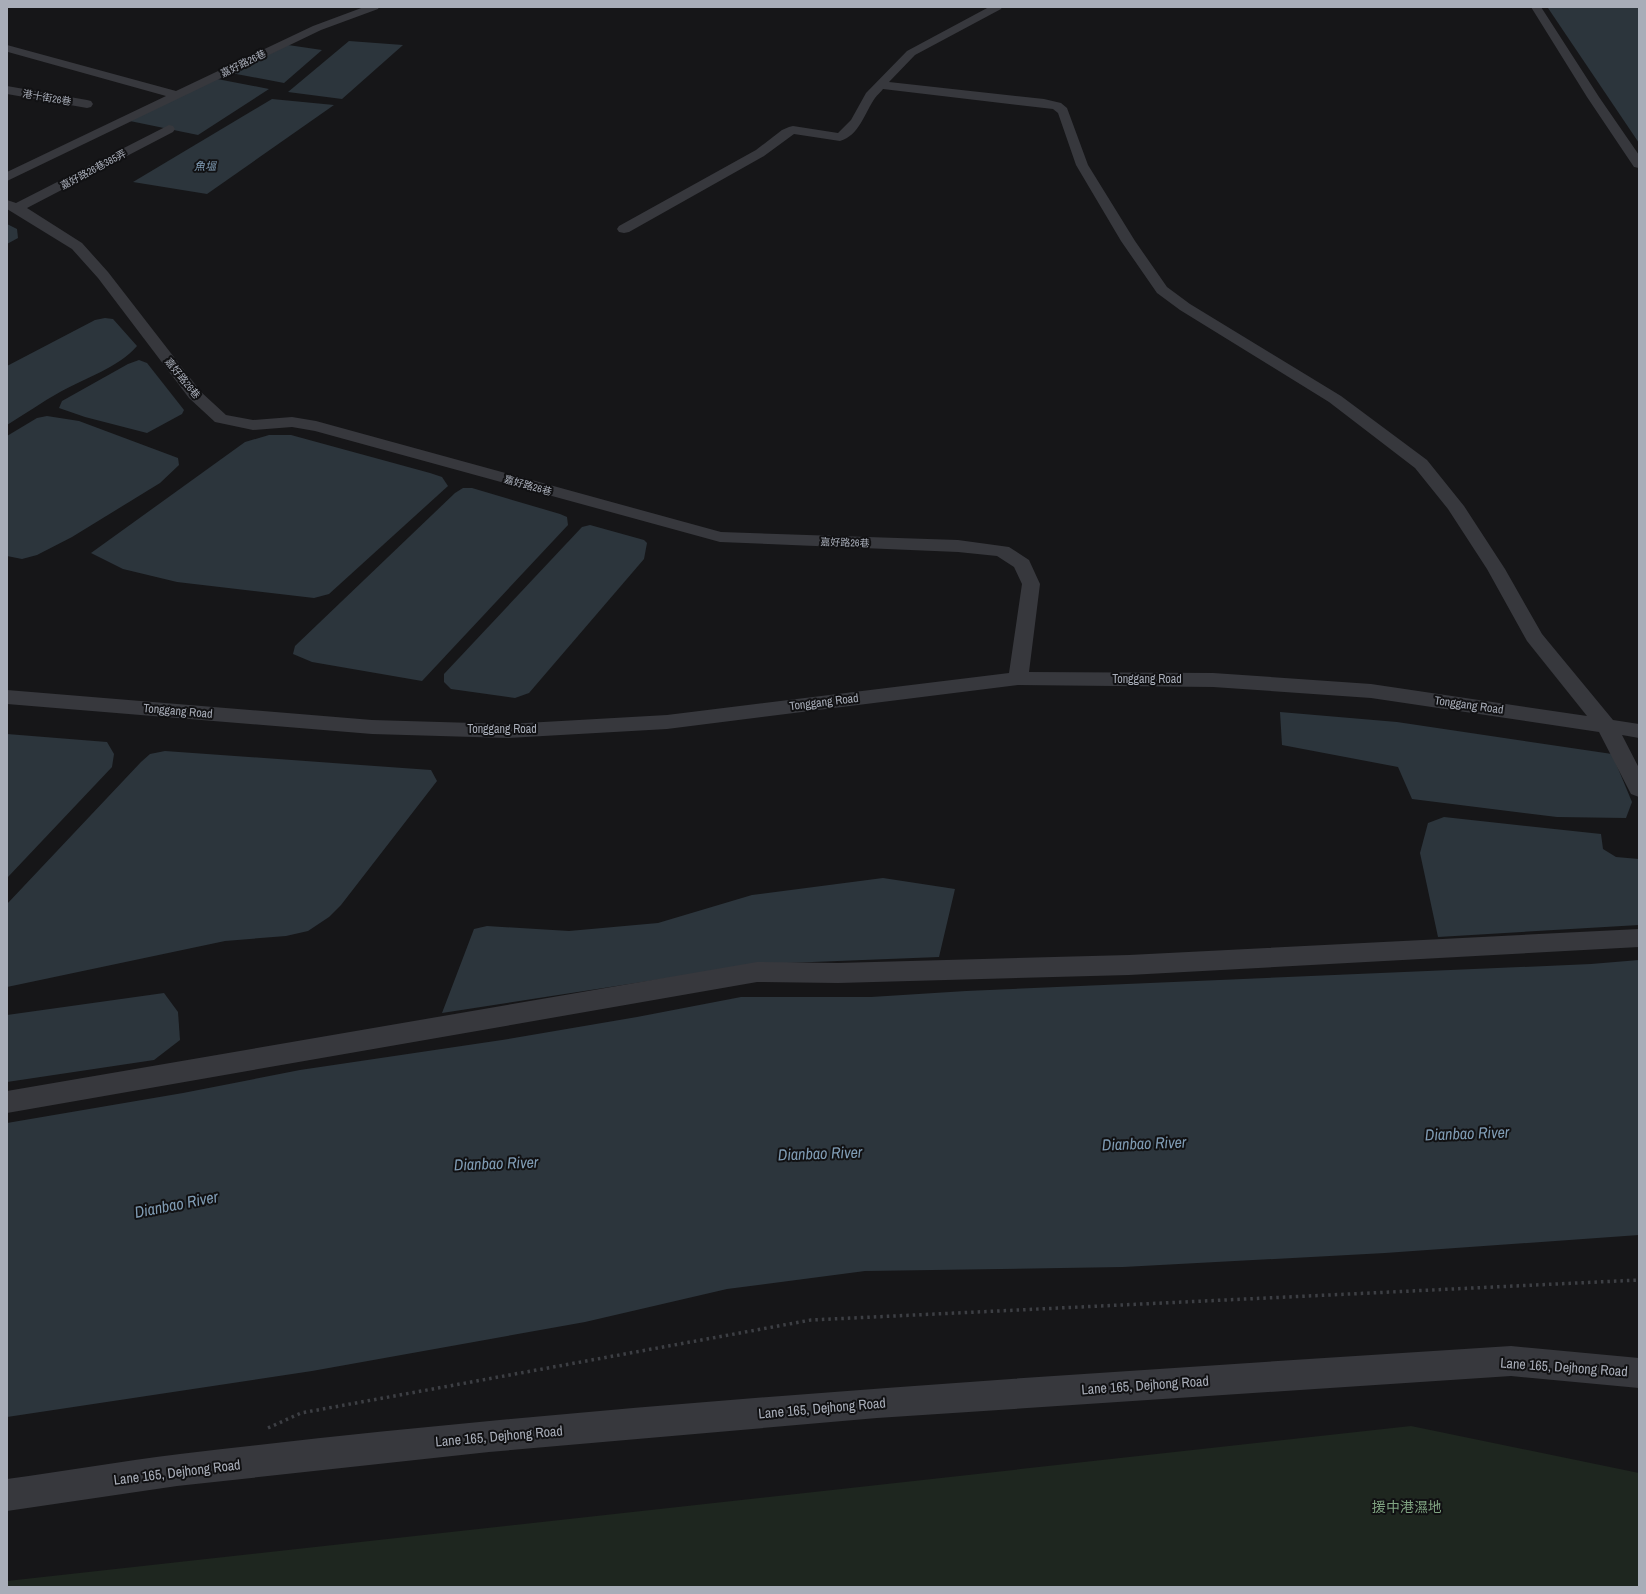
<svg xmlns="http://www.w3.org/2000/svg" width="1646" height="1594" viewBox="0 0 1646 1594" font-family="'Archivo Narrow','Noto Sans TC',sans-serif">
	<rect width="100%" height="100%" fill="#161618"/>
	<!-- green -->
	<path fill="#1e261f" d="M1411 1426 1639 1473V1587H7V1581Z"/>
	<!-- water -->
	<g fill="#2c353c">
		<path d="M1639 7V143L1548 8Z"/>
		<path d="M349 41 403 45 342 99 288 92Z"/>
		<path d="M288 45 322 50 284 83 231 73Z"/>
		<path d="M212 78 269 89 198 135 125 120Z"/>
		<path d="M272 99 334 105 207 194 133 182Z"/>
		<path d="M7 224 17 229 18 238 7 244Z"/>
		<path d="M105 318 113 319 137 346C118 368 85 378 60 392 42 402 25 414 7 425V366L95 320Z"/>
		<path d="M139 360 147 363 184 410 182 414 147 433 85 417 59 408 62 401 128 364Z"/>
		<path d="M47 416 79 421 178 458 179 465 160 483 72 537 37 555 22 559 7 556V436L37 418Z"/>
		<path d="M269 435H291L430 473 442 477 448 486 329 594 314 598 177 582 123 569 91 553 245 442Z"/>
		<path d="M463 488H472L560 514 567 517 568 525 422 681 312 662 293 654 295 646 455 493Z"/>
		<path d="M590 525 644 540 647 543 644 559 529 693 515 698 451 689 444 682V674L582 527Z"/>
		<path d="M1280 712 1397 722 1612 754 1632 802 1626 818 1557 817 1412 799 1398 767 1282 745Z"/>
		<path d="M7 734 107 742 114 754 112 767 7 878Z"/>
		<path d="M165 751 431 770 437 781 341 905 329 917 308 931 286 936 225 941 7 987V904L141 762 150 754Z"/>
		<path d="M1444 817 1601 834 1603 849 1616 857 1639 859V925L1438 937 1420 853 1428 823Z"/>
		<path d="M883 878 955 889 939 957 759 964 442 1013 474 929 487 926 569 931 658 923 752 895Z"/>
		<path d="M1639 960V1235L1385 1253 1123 1267 865 1271 727 1289 585 1322 312 1371 7 1417V1123L183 1093 300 1070 502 1040 637 1017 741 997H871L966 991 1591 964Z"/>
		<path d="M164 993 178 1012 180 1040 154 1060 7 1082V1015Z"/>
	</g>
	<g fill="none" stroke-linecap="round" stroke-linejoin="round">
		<!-- path -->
		<path stroke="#3d3f44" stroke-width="3.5" stroke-dasharray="2.5 4" stroke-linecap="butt" d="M268 1428 301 1413 811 1320 1639 1280"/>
		<!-- minor -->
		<g fill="#37383d" fill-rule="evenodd">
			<path d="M364 7H379L378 9 321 30 7 181V172L166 96 8 52H7V45L176 91 313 26Z"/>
			<path d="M989 7H1002L1001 9 915 55 889 82 1044 99 1061 103 1067 108 1088 165 1135 241 1167 287 1190 304 1341 396 1427 460 1464 506 1505 569 1542 634 1613 720 1639 724V738L1622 735 1639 768V797L1631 794 1599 732 1371 698 1213 687 1018 685 667 729 508 738 372 734 7 704V690L372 720 508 724 667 715 1009 673 1022 584 1014 567 997 556 958 552 720 542 315 431 292 427 253 430 215 422 189 398 98 278 72 249 7 209V200L16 203 169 125 173 126 175 129 173 132 27 208 82 243 108 272 201 392 226 415 253 420 292 417 316 421 721 532 958 540 1009 547 1029 560 1040 584 1029 672 1213 673 1371 684 1587 716 1527 641 1487 569 1448 509 1415 468 1329 402 1180 310 1157 293 1121 241 1076 165 1058 113 1053 109 883 89C881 92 877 95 875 98 865 112 859 136 840 141L794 134 764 156 629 232 624 233 619 232 617 229 619 226 756 150 782 130 789 127 793 126 838 133 851 120 866 93 907 51Z"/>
			<path d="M1531 7H1541L1599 97 1639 155V168L1634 167 1587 97Z"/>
			<path d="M7 86 87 100 91 101 93 104 91 107 87 108 7 94Z"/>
			<path d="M1639 929V947L1129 975 838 983 757 982 7 1113V1091L757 962 838 963 1129 955Z"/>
			<path d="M1511 1346 1639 1358V1388L1511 1376 877 1418 489 1452 177 1486 7 1511V1479C65 1471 122 1461 180 1454 622 1401 1067 1375 1511 1346Z"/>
		</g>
	</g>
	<g text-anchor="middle" stroke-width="4" stroke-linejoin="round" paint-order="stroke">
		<!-- far-street labels -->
		<g font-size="10" fill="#a8adb8" stroke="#111113">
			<text transform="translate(243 63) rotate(-26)" y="4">嘉好路26巷</text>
			<text transform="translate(47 97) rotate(10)" y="4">港十街26巷</text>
			<text transform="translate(93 169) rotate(-28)" y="4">嘉好路26巷385弄</text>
			<text transform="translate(183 378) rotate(51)" y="4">嘉好路26巷</text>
			<text transform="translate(528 485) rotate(16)" y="4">嘉好路26巷</text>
			<text transform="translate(845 542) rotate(2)" y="4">嘉好路26巷</text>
		</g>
		<!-- far-water labels -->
		<g font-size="11" font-style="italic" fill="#7f9bb3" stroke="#111113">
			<text x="205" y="170">魚塭</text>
		</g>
		<!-- street labels -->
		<g font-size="12" fill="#a8adb8" stroke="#111113">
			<text x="1147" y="683">Tonggang Road</text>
			<text transform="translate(824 702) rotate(-7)" y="4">Tonggang Road</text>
			<text transform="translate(1469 705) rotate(8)" y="4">Tonggang Road</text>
			<text transform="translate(178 711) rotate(5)" y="4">Tonggang Road</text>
			<text x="502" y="733">Tonggang Road</text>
		</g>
		<!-- near-street labels -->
		<g font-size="14" fill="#a8adb8" stroke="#111113">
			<text transform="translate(1564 1367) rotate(4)" y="5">Lane 165, Dejhong Road</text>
			<text transform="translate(1145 1385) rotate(-4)" y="5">Lane 165, Dejhong Road</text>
			<text transform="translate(822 1408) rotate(-5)" y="5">Lane 165, Dejhong Road</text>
			<text transform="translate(499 1436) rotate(-5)" y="5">Lane 165, Dejhong Road</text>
			<text transform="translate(177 1472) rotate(-7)" y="5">Lane 165, Dejhong Road</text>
		</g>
		<!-- near-park labels -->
		<g font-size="14" fill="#7fa381" stroke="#111113">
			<text x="1407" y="1512">援中港濕地</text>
		</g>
		<!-- near-water labels -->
		<g font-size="16" font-style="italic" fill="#7f9bb3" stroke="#111113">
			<text transform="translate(1467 1133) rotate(-2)" y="6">Dianbao River</text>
			<text transform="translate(1144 1143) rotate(-2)" y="6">Dianbao River</text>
			<text transform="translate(820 1153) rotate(-2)" y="6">Dianbao River</text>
			<text transform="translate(496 1163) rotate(-2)" y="6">Dianbao River</text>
			<text transform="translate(176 1204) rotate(-11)" y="6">Dianbao River</text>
		</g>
	</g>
	<!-- border -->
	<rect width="1646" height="1594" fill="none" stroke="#a8adb8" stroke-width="16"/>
</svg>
